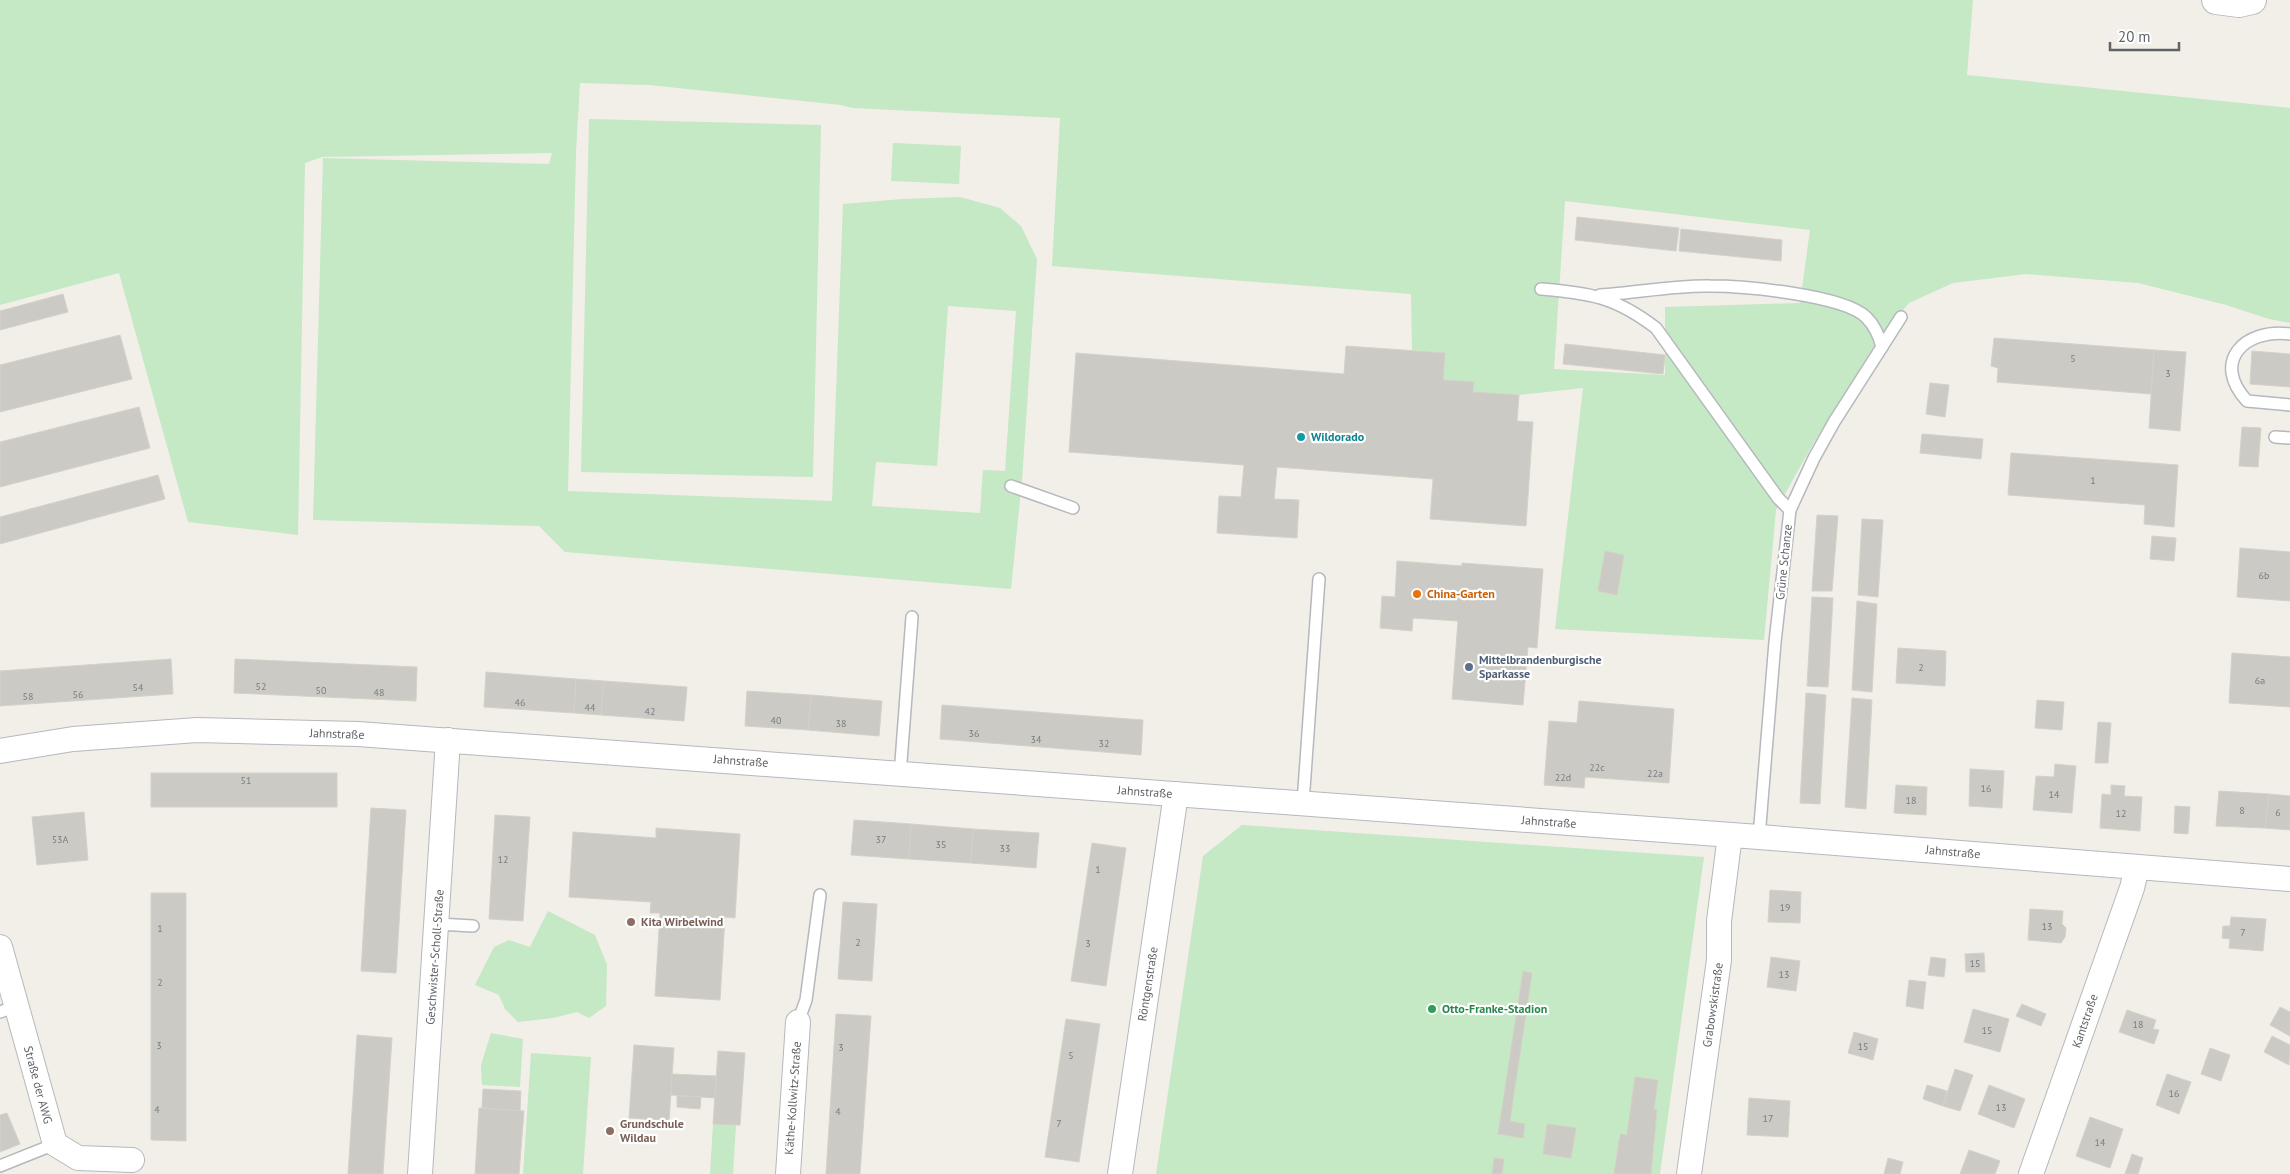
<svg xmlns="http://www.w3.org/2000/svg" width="2290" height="1174" viewBox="0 0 2290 1174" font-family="'PT Sans',sans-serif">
	<rect width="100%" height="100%" fill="#f1efe8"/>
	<!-- green -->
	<g fill="#c5e8c5" fill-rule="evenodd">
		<path d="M0 0H1973L1967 75 2290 108V323L2269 319 2226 305 2138 283 2026 274 1953 283 1909 303 1878 340 1814 442 1776 510 1764 640 1555 629 1583 388 1519 395 1473 392 1474 383 1443 380 1445 353 1412 350 1411 294 1052 266 1060 118 853 108 841 105 649 85 580 83 576 152 568 491 832 501 843 204 902 199 960 197 1000 208 1021 226 1037 259 1022 480 1011 589 565 552 539 526 313 520 323 158 549 164 552 153 322 157 305 163 298 535 188 522 119 273 0 305ZM1565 201 1810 230 1800 303 1665 307V375L1554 369ZM948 306 1016 311 1005 471 983 470 980 513 872 506 876 462 937 466Z"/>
		<path d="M589 119 821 125 813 477 581 472Z"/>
		<path d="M893 143 961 146 959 184 891 181Z"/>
		<path d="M1242 825 1704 857 1660 1174H1156L1203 856Z"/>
		<path d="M548 911 595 935 607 965 606 1006 589 1018 577 1012 553 1018 518 1022 505 1009 499 995 475 985 494 947 509 940 530 947Z"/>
		<path d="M491 1033 523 1039 520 1087 482 1085 481 1065Z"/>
		<path d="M531 1053 591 1057 583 1174H523Z"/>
		<path d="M713 1124 736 1125 733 1174H710Z"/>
	</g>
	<!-- building -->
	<g fill="#cccac5" stroke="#d6d1c6">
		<path d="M1577 217 1679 228 1676 251 1575 240Z"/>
		<path d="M1681 229 1782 240 1781 261 1679 251Z"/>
		<path d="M63 294 68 312 0 330V311Z"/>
		<path d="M120 335 132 379 0 412V365Z"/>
		<path d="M1994 338 2154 350 2151 394 1997 382 1998 368 1991 366Z"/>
		<path d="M1565 344 1665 355 1663 374 1563 364Z"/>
		<path d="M1346 346 1445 353 1443 380 1474 382 1473 392 1519 395 1517 421 1533 422 1526 526 1430 519 1433 479 1277 467 1274 499 1299 500 1297 538 1217 533 1219 496 1241 497 1244 465 1069 452 1076 353 1344 374Z"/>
		<path d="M2154 350 2186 352 2180 431 2149 428Z"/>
		<path d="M2252 351 2290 354V387L2250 384Z"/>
		<path d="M1930 383 1949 385 1945 417 1926 414Z"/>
		<path d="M139 407 150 448 0 487V442Z"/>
		<path d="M2242 427 2261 428 2258 467 2239 466Z"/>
		<path d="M1922 434 1983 439 1981 459 1920 453Z"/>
		<path d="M2011 453 2178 465 2174 527 2144 524 2145 505 2008 495Z"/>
		<path d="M158 475 165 499 0 544V517Z"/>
		<path d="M1817 515 1838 516 1832 591H1812Z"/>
		<path d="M1862 519 1883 520 1878 597 1858 595Z"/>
		<path d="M2152 536 2176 538 2174 561 2150 559Z"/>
		<path d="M2240 548 2290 552V601L2237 597Z"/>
		<path d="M1605 551 1624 555 1617 595 1598 591Z"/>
		<path d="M1397 561 1462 566V563L1543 569 1537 648 1528 647 1523 705 1452 699 1458 621 1413 618 1412 631 1380 628 1382 596 1395 597Z"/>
		<path d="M1812 597 1833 598 1828 687 1807 686Z"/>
		<path d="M1857 601 1877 604 1872 692 1852 690Z"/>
		<path d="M1898 648 1946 651 1945 686 1896 683Z"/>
		<path d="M2232 653 2290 657V707L2229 703Z"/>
		<path d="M171 659 173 694 0 706V671Z"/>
		<path d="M235 659 417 667 416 701 234 693Z"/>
		<path d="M486 672 576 679 574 713 484 707Z"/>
		<path d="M576 679 604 681 601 715 574 713Z"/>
		<path d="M604 681 687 687 684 721 601 715Z"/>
		<path d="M747 691 811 695 808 730 745 726Z"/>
		<path d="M1806 693 1826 695 1820 804 1800 803Z"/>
		<path d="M811 695 882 701 879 736 808 730Z"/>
		<path d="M1852 698 1872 700 1866 809 1845 807Z"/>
		<path d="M2037 700 2064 702 2062 730 2035 728Z"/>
		<path d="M1579 701 1674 709 1669 783 1585 777 1584 788 1544 785 1549 721 1577 723Z"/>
		<path d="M942 705 1143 720 1141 755 940 739Z"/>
		<path d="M2098 722 2111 723 2108 763H2095Z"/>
		<path d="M2055 764 2076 766 2072 813 2033 810 2036 776 2054 777Z"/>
		<path d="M1970 769 2004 771 2002 808 1969 806Z"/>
		<rect x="151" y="773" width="186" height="34"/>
		<path d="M1896 785 1927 787 1926 815 1894 813Z"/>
		<path d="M2111 785 2125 786 2124 796 2142 797 2140 831 2100 828 2102 794 2111 795Z"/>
		<path d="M2219 791 2269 794 2265 828 2216 826Z"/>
		<path d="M2269 794 2290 796V830L2265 828Z"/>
		<path d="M2175 806 2190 807 2188 834 2174 833Z"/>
		<path d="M371 808 406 810 396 973 361 971Z"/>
		<path d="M84 812 88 860 37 865 32 817Z"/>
		<path d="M495 815 530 817 523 921 489 919Z"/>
		<path d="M854 820 911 824 909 859 851 855Z"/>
		<path d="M911 824 973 829 971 863 909 859Z"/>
		<path d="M656 828 740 834 735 918 725 917 720 1000 655 996 660 913H650L651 902 569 897 573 832 656 838Z"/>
		<path d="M973 829 1039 833 1036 868 971 863Z"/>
		<path d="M1092 843 1126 848 1106 986 1071 981Z"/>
		<path d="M1770 890 1801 892 1800 923 1768 922Z"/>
		<path d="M151 893H186V1141L151 1140Z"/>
		<path d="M843 902 877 904 872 981 838 979Z"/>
		<path d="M2030 909 2063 911 2062 924 2066 928 2065 937 2061 943 2028 940Z"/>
		<path d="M2231 917 2266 919 2263 951 2229 948 2230 939 2222 938 2223 926H2230Z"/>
		<path d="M1984 953 1985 972H1966L1965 954Z"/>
		<path d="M1771 957 1800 961 1796 991 1767 987Z"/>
		<path d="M1931 957 1946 959 1944 977 1928 975Z"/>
		<path d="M1523 971 1532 973 1510 1121 1525 1124 1523 1138 1498 1134Z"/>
		<path d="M1909 980 1926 982 1923 1009 1906 1006Z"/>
		<path d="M2022 1004 2046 1014 2041 1026 2016 1016Z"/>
		<path d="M2280 1007 2290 1012V1036L2270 1025Z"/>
		<path d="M1973 1009 2009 1019 2000 1052 1964 1042Z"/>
		<path d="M2127 1010 2156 1020 2153 1029 2159 1030 2154 1044 2119 1032Z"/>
		<path d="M836 1014 871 1016 860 1174H826Z"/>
		<path d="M1066 1019 1100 1024 1079 1162 1045 1157Z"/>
		<path d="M1854 1032 1878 1039 1873 1060 1848 1053Z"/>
		<path d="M357 1035 392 1038 383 1174H348Z"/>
		<path d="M2272 1036 2290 1045 2289 1065 2264 1052Z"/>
		<path d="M634 1045 674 1048 669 1121 629 1118Z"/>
		<path d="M2210 1048 2230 1055 2221 1081 2201 1074Z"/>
		<path d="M718 1051 745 1053 740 1125 713 1124Z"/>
		<path d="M1955 1069 1973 1075 1960 1111 1943 1106Z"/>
		<path d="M672 1074 716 1076 715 1098 671 1095Z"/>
		<path d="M2167 1074 2191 1082 2179 1114 2156 1105Z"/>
		<path d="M1635 1077 1658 1080 1654 1109 1657 1110 1651 1174H1614L1619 1141 1621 1134 1627 1135Z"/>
		<path d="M1927 1085 1947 1091 1943 1106 1923 1099Z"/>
		<path d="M1989 1085 2025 1099 2014 1128 1978 1114Z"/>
		<path d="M483 1089 521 1091 520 1111 482 1108Z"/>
		<path d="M677 1096 701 1097 700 1109 677 1107Z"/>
		<path d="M1749 1098 1790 1101 1788 1137 1747 1135Z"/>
		<path d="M479 1108 524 1111 519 1174H475Z"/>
		<path d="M7 1113 20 1144 0 1152V1115Z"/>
		<path d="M2090 1117 2123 1129 2110 1168 2076 1156Z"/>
		<path d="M1547 1124 1576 1128 1571 1158 1543 1154Z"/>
		<path d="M1969 1150 2000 1161 1995 1174H1960Z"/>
		<path d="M2132 1154 2143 1158 2138 1174H2125Z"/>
		<path d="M1494 1158 1504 1159 1502 1174H1492Z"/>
		<path d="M1888 1158 1903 1162 1900 1174H1884Z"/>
	</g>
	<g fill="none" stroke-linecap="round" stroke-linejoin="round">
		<defs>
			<g id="service">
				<path d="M1541 289C1592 294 1614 296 1656 328L1778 498 1790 510"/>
				<path d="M1600 295C1636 293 1674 285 1710 286 1744 286 1843 295 1866 317 1875 326 1879 335 1882 347"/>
				<path d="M2290 334C2244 328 2211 362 2247 401L2290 405"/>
				<path d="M2275 437 2290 438"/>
				<path d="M1011 486 1073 508"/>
				<path d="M900 775 912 617"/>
				<path d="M1303 803 1319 579"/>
				<path d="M1759 837 1775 642 1790 510 1814 458 1834 422 1901 317"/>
				<path d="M438 924 473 926"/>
				<path d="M0 1012 16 1006"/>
				<path d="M798 1022 806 1000 820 895"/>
				<path d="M0 1166 55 1144"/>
			</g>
			<g id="minor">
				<path d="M0 751 73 739 197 730 358 734 1759 837 2290 879"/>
				<path d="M0 947 55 1144 78 1158 132 1160"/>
				<path d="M420 1174 448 740"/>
				<path d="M788 1174 798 1022"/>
				<path d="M1120 1174 1176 794"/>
				<path d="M1689 1174 1719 960V921L1730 835"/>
				<path d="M2031 1174 2132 888 2137 867"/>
			</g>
			<path id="tertiary" d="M2216 0 2239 3 2252 0"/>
		</defs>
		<!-- service casing -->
		<use href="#service" stroke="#b5b8bc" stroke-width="14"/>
		<!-- minor casing -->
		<use href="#minor" stroke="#b5b8bc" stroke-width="26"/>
		<!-- tertiary casing -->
		<use href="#tertiary" stroke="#b5b8bc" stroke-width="30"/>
		<!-- service -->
		<use href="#service" stroke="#fff" stroke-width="11"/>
		<!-- minor -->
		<use href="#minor" stroke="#fff" stroke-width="24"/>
		<!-- tertiary -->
		<use href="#tertiary" stroke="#fff" stroke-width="28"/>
	</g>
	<!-- markers -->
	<circle fill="#0f9aa8" stroke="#fff" stroke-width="2" cx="1301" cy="437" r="5"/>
	<circle fill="#e8710a" stroke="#fff" stroke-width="2" cx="1417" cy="594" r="5"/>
	<circle fill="#5c6f8a" stroke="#fff" stroke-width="2" cx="1469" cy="667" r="5"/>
	<g fill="#8d6e63" stroke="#fff" stroke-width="2">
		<circle cx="631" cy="922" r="5"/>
		<circle cx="610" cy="1131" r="5"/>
	</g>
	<circle fill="#2e9e5b" stroke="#fff" stroke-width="2" cx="1432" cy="1009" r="5"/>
	<g text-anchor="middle" stroke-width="4.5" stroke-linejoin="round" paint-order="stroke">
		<!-- number labels -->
		<g font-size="10" fill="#7a7d7f">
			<text x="2073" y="362">5</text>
			<text x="2168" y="377">3</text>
			<text x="2093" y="484">1</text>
			<text x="2264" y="579">6b</text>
			<text x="1921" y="671">2</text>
			<text x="2260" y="684">6a</text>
			<text x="261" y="690">52</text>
			<text x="138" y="691">54</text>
			<text x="321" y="694">50</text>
			<text x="379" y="696">48</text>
			<text x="78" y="698">56</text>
			<text x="28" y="700">58</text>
			<text x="520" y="706">46</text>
			<text x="590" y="711">44</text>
			<text x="650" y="715">42</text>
			<text x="776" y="724">40</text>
			<text x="841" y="727">38</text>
			<text x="974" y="737">36</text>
			<text x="1036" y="743">34</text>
			<text x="1104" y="747">32</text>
			<text x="1597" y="771">22c</text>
			<text x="1655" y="777">22a</text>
			<text x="1563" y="781">22d</text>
			<text x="246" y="784">51</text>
			<text x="1986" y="792">16</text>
			<text x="2054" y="798">14</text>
			<text x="1911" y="804">18</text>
			<text x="2242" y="814">8</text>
			<text x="2278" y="816">6</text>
			<text x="2121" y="817">12</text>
			<text x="60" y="843">53A</text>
			<text x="881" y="843">37</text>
			<text x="941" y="848">35</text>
			<text x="1005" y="852">33</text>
			<text x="503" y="863">12</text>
			<text x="1098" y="873">1</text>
			<text x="1785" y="911">19</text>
			<text x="2047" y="930">13</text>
			<text x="160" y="932">1</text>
			<text x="2243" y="936">7</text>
			<text x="858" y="946">2</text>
			<text x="1088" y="947">3</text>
			<text x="1975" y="967">15</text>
			<text x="1784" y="978">13</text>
			<text x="160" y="986">2</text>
			<text x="2138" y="1028">18</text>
			<text x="1987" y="1034">15</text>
			<text x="159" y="1049">3</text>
			<text x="1863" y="1050">15</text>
			<text x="841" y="1051">3</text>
			<text x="1071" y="1059">5</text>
			<text x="2174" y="1097">16</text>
			<text x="2001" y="1111">13</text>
			<text x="157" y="1113">4</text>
			<text x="838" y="1115">4</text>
			<text x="1768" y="1122">17</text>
			<text x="1059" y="1127">7</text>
			<text x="2100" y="1146">14</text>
		</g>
		<!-- culture labels -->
		<g font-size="12" font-weight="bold" fill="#0d838f" stroke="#fff" text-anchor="start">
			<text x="1311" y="441">Wildorado</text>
		</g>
		<!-- street labels -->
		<g font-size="12" fill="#5f6368" stroke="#fff">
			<text transform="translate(1784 562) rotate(-84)" y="4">Grüne Schanze</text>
			<text transform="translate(337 734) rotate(2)" y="4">Jahnstraße</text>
			<text transform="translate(741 761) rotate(4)" y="4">Jahnstraße</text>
			<text transform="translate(1145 792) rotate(4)" y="4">Jahnstraße</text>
			<text transform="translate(1549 822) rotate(4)" y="4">Jahnstraße</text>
			<text transform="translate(1953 852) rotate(5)" y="4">Jahnstraße</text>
			<text transform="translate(435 957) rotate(-86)" y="4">Geschwister-Scholl-Straße</text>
			<text transform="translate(1148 984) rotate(-81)" y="4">Röntgenstraße</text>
			<text transform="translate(1713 1005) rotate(-82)" y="4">Grabowskistraße</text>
			<text transform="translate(2085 1021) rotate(-71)" y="4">Kantstraße</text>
			<text transform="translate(38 1085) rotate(75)" y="4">Straße der AWG</text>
			<text transform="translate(793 1098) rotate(-86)" y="4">Käthe-Kollwitz-Straße</text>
		</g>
		<!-- food labels -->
		<g font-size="12" font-weight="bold" fill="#c56008" stroke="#fff" text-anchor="start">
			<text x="1427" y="598">China-Garten</text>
		</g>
		<!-- service labels -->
		<g font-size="12" font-weight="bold" fill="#4e5e75" stroke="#fff" text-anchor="start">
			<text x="1479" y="664">Mittelbrandenburgische<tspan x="1479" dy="14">Sparkasse</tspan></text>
		</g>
		<!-- education labels -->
		<g font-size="12" font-weight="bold" fill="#785e54" stroke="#fff" text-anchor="start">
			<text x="641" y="926">Kita Wirbelwind</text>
			<text x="620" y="1128">Grundschule<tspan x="620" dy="14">Wildau</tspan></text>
		</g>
		<!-- leisure labels -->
		<g font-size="12" font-weight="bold" fill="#27864d" stroke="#fff" text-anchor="start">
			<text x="1442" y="1013">Otto-Franke-Stadion</text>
		</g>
	</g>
	<!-- scale -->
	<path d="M2110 42v8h69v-8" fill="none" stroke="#5f6368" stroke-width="2.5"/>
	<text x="2118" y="42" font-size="15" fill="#5f6368" stroke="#ffffff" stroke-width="4" paint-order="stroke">20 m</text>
</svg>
